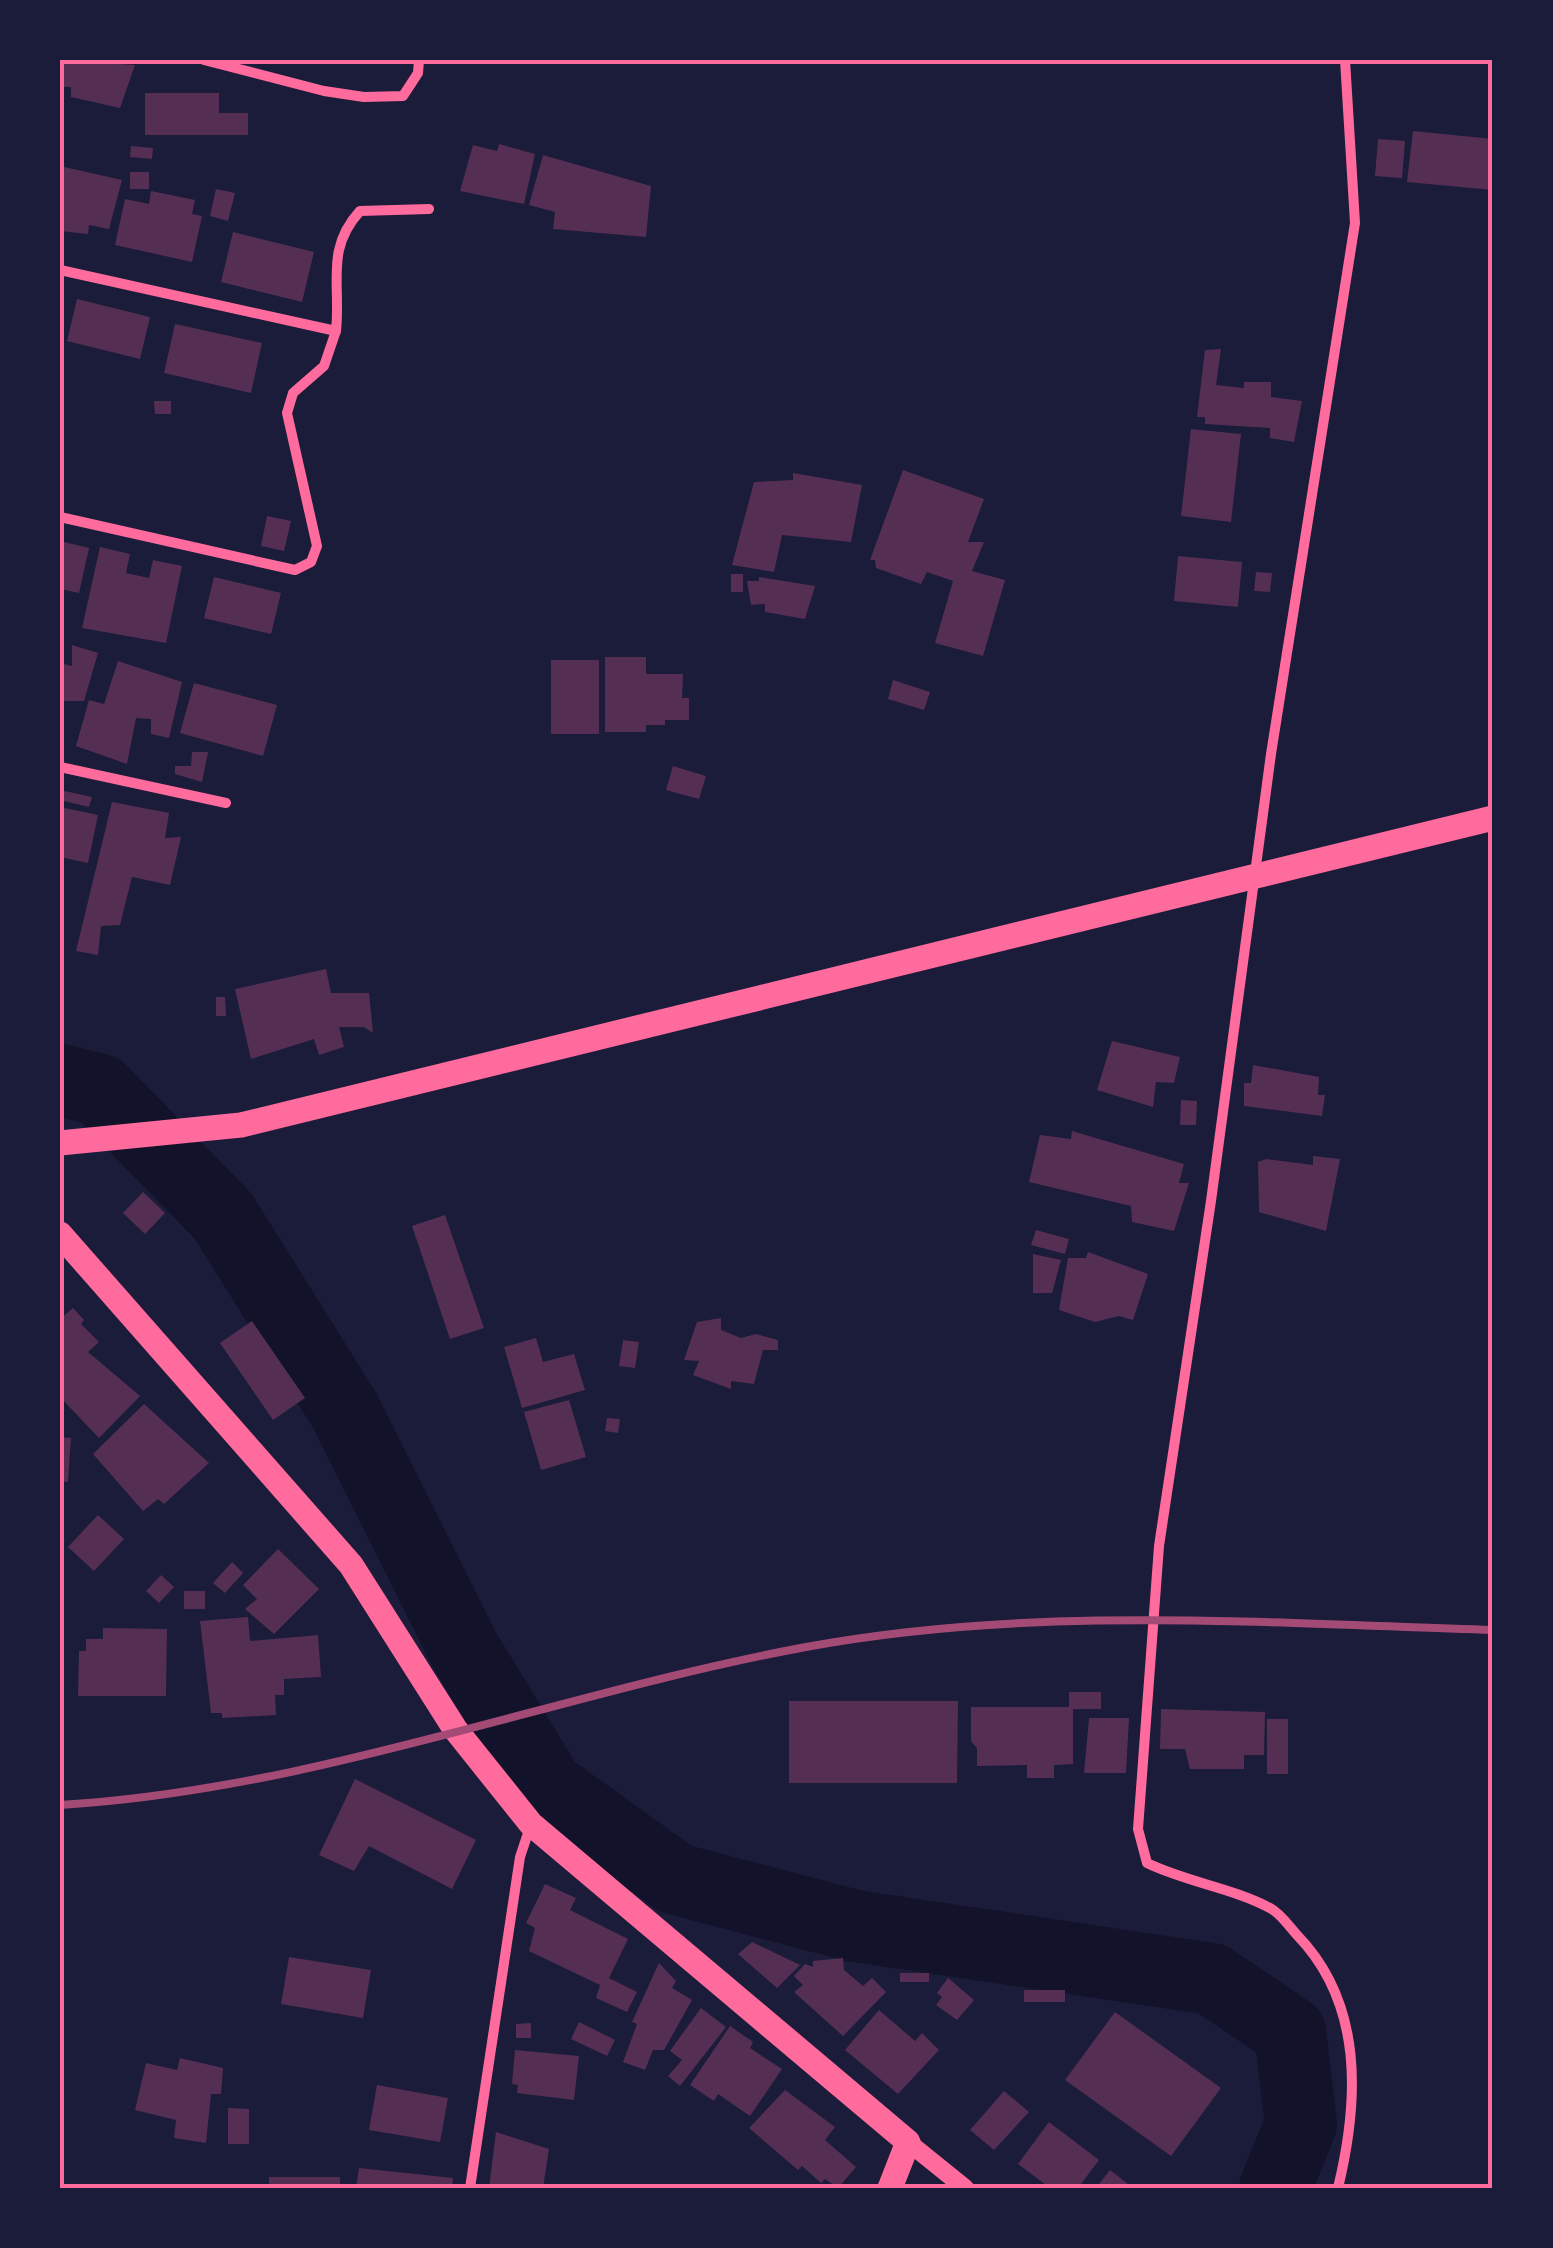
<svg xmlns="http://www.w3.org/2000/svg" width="1553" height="2248" viewBox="0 0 1553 2248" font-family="'Sofia Sans Condensed',sans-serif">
	<rect width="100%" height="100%" fill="#1b1b3a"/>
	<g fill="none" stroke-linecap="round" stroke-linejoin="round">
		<!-- river -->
		<path stroke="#12122b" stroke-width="72" d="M60 1080 100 1090 223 1216 345 1411 465 1651 548 1787 676 1879 855 1926 1212 1979 1290 2032 1301 2124 1275 2188"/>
	</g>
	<!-- building -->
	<g fill="#542f53">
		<path d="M60 60 135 65 120 108 71 97V87H60Z"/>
		<path d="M145 93H219V113H248V135H145Z"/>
		<path d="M1413 131 1493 139V190L1407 182Z"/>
		<path d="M1378 139 1405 141 1402 178 1375 176Z"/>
		<path d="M499 144 535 154 524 204 460 191 473 145 497 151Z"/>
		<path d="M131 146 153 148 152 159 130 157Z"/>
		<path d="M543 155 651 186 646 237 553 229 555 212 529 205Z"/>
		<path d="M60 166 122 180 109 229 89 225 88 234 60 231Z"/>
		<rect x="130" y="172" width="19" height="17"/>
		<path d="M216 189 235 193 228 221 210 216Z"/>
		<path d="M151 191 195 200 192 214 202 216 192 262 115 245 125 199 149 204Z"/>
		<path d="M233 232 314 252 302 302 221 282Z"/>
		<path d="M77 299 150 317 140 359 67 341Z"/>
		<path d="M175 324 262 343 251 393 164 373Z"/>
		<path d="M1221 349 1216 385 1244 388V382H1271V397L1302 401 1294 442 1270 438V428L1205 424V417H1197L1205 350Z"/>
		<path d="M154 401H171V414H155Z"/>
		<path d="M1191 429 1241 434 1231 522 1181 516Z"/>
		<path d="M903 470 984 499 968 542H984L972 571 1005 580 983 656 935 643 953 581 927 572 921 584 876 568 875 560H870Z"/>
		<path d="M793 473 862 485 851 542 782 535 774 572 732 565 754 482 793 480Z"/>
		<path d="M267 516 291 521 284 551 261 546Z"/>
		<path d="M60 541 89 548 79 593 60 589Z"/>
		<path d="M100 547 130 554 126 573 149 578 153 560 182 566 166 643 82 628Z"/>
		<path d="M1178 556 1242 562 1238 607 1174 601Z"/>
		<path d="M1256 572 1272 573 1270 592 1254 591Z"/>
		<rect x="731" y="574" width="12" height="18"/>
		<path d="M214 577 281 593 271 634 204 618Z"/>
		<path d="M759 577 815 586 805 619 765 612V604L751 605 747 581H759Z"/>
		<path d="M72 645 98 653 84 701H60V663L72 666Z"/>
		<path d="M605 657H646V674H683L682 698H689V720H665V725H646V732H605Z"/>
		<rect x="551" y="660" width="48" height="74"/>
		<path d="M118 661 182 682 169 738 151 734V719L136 718 127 764 76 746 89 700 104 704Z"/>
		<path d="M893 680 930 692 924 710 888 699Z"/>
		<path d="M194 683 277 705 263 756 180 733Z"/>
		<path d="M192 752H208L202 782 175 774V766H191Z"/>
		<path d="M673 766 706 776 699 799 666 790Z"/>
		<path d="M60 790 92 797 89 807 60 800Z"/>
		<path d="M112 802 169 813 165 838 181 837 170 885 132 877 120 925 101 926 98 955 76 951Z"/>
		<path d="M60 807 98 815 88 863 60 857Z"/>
		<path d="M326 969 331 993H369L373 1033 364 1027H339L344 1047 319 1055 314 1039 251 1059 235 989Z"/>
		<path d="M216 997H225L226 1016H216Z"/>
		<path d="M1112 1041 1180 1057 1174 1083 1156 1082 1153 1107 1097 1090Z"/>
		<path d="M1253 1065 1319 1077 1318 1095H1325L1322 1116 1244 1106V1083H1251Z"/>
		<path d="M1181 1100 1197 1101 1196 1125H1180Z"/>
		<path d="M1072 1131 1184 1164 1179 1183H1189L1174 1231 1132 1222 1131 1206 1029 1182 1040 1135 1071 1139Z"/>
		<path d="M1313 1156 1340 1159 1326 1231 1259 1212 1258 1162 1266 1159 1313 1165Z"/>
		<path d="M143 1192 165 1213 145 1234 123 1213Z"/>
		<path d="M445 1215 484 1328 450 1339 412 1226Z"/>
		<path d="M1036 1230 1069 1239 1065 1254 1031 1245Z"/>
		<path d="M1088 1252 1148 1274 1133 1320 1119 1316 1095 1322 1059 1310 1068 1258H1086Z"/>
		<path d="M1033 1254 1061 1260 1052 1293H1033Z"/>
		<path d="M73 1308 84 1320 81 1324 99 1342 88 1352 140 1396 99 1438 60 1397V1319Z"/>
		<path d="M721 1318V1330L741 1338 756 1334 778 1340V1350H763L754 1384 731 1381V1389L693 1375 699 1361 684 1360 697 1322Z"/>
		<path d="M252 1321 305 1398 273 1420 220 1343Z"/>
		<path d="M536 1338 543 1362 574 1354 585 1390 522 1408 504 1347Z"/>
		<path d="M623 1340 639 1342 635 1368 619 1366Z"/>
		<path d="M569 1400 586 1457 541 1470 524 1412Z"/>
		<path d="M144 1404 209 1463 164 1504 158 1499 143 1511 93 1454Z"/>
		<path d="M607 1418 620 1419 618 1433 605 1431Z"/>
		<path d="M60 1437 71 1438 68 1482 60 1481Z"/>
		<path d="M98 1515 124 1539 94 1571 68 1547Z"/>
		<path d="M278 1549 319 1589 274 1634 245 1609 257 1599 243 1585Z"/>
		<path d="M232 1562 243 1573 225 1593 213 1583Z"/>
		<path d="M161 1575 174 1587 159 1603 146 1591Z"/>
		<rect x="184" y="1591" width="21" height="18"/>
		<path d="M248 1617 250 1641 318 1635 321 1677 284 1679V1695H275L276 1715 222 1718V1713H211L200 1621Z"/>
		<path d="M103 1628 167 1629 166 1696H78L79 1651H86V1639H103Z"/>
		<path d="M1069 1692H1101V1709H1073V1764L1054 1765V1778H1027V1765L977 1766V1748L971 1741V1707H1069Z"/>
		<path d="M789 1701H958L957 1783H789Z"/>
		<path d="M1161 1709 1265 1712 1264 1755H1244V1769H1190L1185 1749H1160Z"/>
		<path d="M1089 1718H1129L1126 1773H1084Z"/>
		<rect x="1267" y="1719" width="21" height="55"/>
		<path d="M355 1779 476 1840 452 1889 369 1846 354 1871 319 1855Z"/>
		<path d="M545 1884 576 1898 570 1910 628 1939 609 1978 637 1992 627 2012 596 1998 600 1985 529 1951 535 1928 526 1923Z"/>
		<path d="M752 1942 800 1965 777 1988 738 1954Z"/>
		<path d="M289 1957 371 1970 363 2018 281 2004Z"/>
		<path d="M843 1958 844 1970 863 1986 872 1978 886 1992 843 2036 794 1992 803 1985 794 1976 805 1964 813 1967V1961Z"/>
		<path d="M659 1963 676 1981 672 1988 692 2000 664 2050H653L645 2070 623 2062 637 2024 632 2022Z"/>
		<rect x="900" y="1973" width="29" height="9"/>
		<path d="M948 1978 974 2000 957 2020 936 2005 942 1997 937 1993Z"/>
		<rect x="1024" y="1990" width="41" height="12"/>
		<path d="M701 2008 726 2027 680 2086 668 2076 682 2060 670 2051Z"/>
		<path d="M879 2010 915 2041 922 2033 939 2050 898 2094 845 2050Z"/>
		<path d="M1115 2012 1221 2088 1171 2156 1065 2080Z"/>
		<path d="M579 2022 615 2040 607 2056 571 2039Z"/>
		<path d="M531 2023V2038H516V2024Z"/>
		<path d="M730 2026 753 2042 750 2048 782 2069 750 2116 718 2094 714 2101 690 2085Z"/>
		<path d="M515 2050 579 2056 574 2100 517 2093 518 2085 512 2084Z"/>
		<path d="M180 2058 223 2068 221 2094H211L206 2143 174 2138 176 2120 135 2110 146 2063 177 2070Z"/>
		<path d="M377 2085 448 2098 440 2142 369 2130Z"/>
		<path d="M785 2090 835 2127 825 2140 856 2167 838 2188 825 2179 821 2183 802 2166 798 2170 749 2128Z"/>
		<path d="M1004 2091 1029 2112 994 2150 970 2130Z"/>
		<path d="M228 2108 249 2109V2144H228Z"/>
		<path d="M1049 2122 1099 2160 1078 2188H1050L1018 2164Z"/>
		<path d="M496 2132 549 2149 543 2188H489Z"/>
		<path d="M359 2168 453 2178 452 2188H356Z"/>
		<path d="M1110 2170 1133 2188H1096Z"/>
		<rect x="269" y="2177" width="71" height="11"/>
	</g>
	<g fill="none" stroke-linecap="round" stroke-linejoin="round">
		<!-- minor -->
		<g stroke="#ff6b9d" stroke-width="10">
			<path d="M204 60 324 91 364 97 403 96 418 73 419 60"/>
			<path d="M60 270 336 331C341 284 325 249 360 211L429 209"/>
			<path d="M60 517 295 570 311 562 317 546 287 413 293 393 324 366 336 331"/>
			<path d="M60 767 226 803"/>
			<path d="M470 2188 520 1857 531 1824"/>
			<path d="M1338 2188C1359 2101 1364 2004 1297 1935 1289 1926 1280 1913 1270 1908 1233 1888 1186 1882 1147 1863L1138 1829 1159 1546 1211 1201 1271 754 1355 223 1345 60"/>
		</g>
		<!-- tertiary -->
		<path stroke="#ff6b9d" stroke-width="18" d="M908 2142 965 2188"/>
		<!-- primary -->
		<g stroke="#ff6b9d" stroke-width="25">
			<path d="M60 1143 241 1125 1493 818"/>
			<path d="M60 1234 351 1565 455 1729 531 1824 908 2142 890 2188"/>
		</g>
		<!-- rail -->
		<path stroke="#a44b75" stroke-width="8" d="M60 1805C314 1790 557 1693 806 1647 1031 1605 1266 1623 1493 1630"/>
	</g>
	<!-- border -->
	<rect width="1553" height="2248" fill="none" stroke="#1b1b3a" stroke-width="125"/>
	<rect x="62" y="62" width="1428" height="2124" fill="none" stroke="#ff6b9d" stroke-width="4"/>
</svg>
